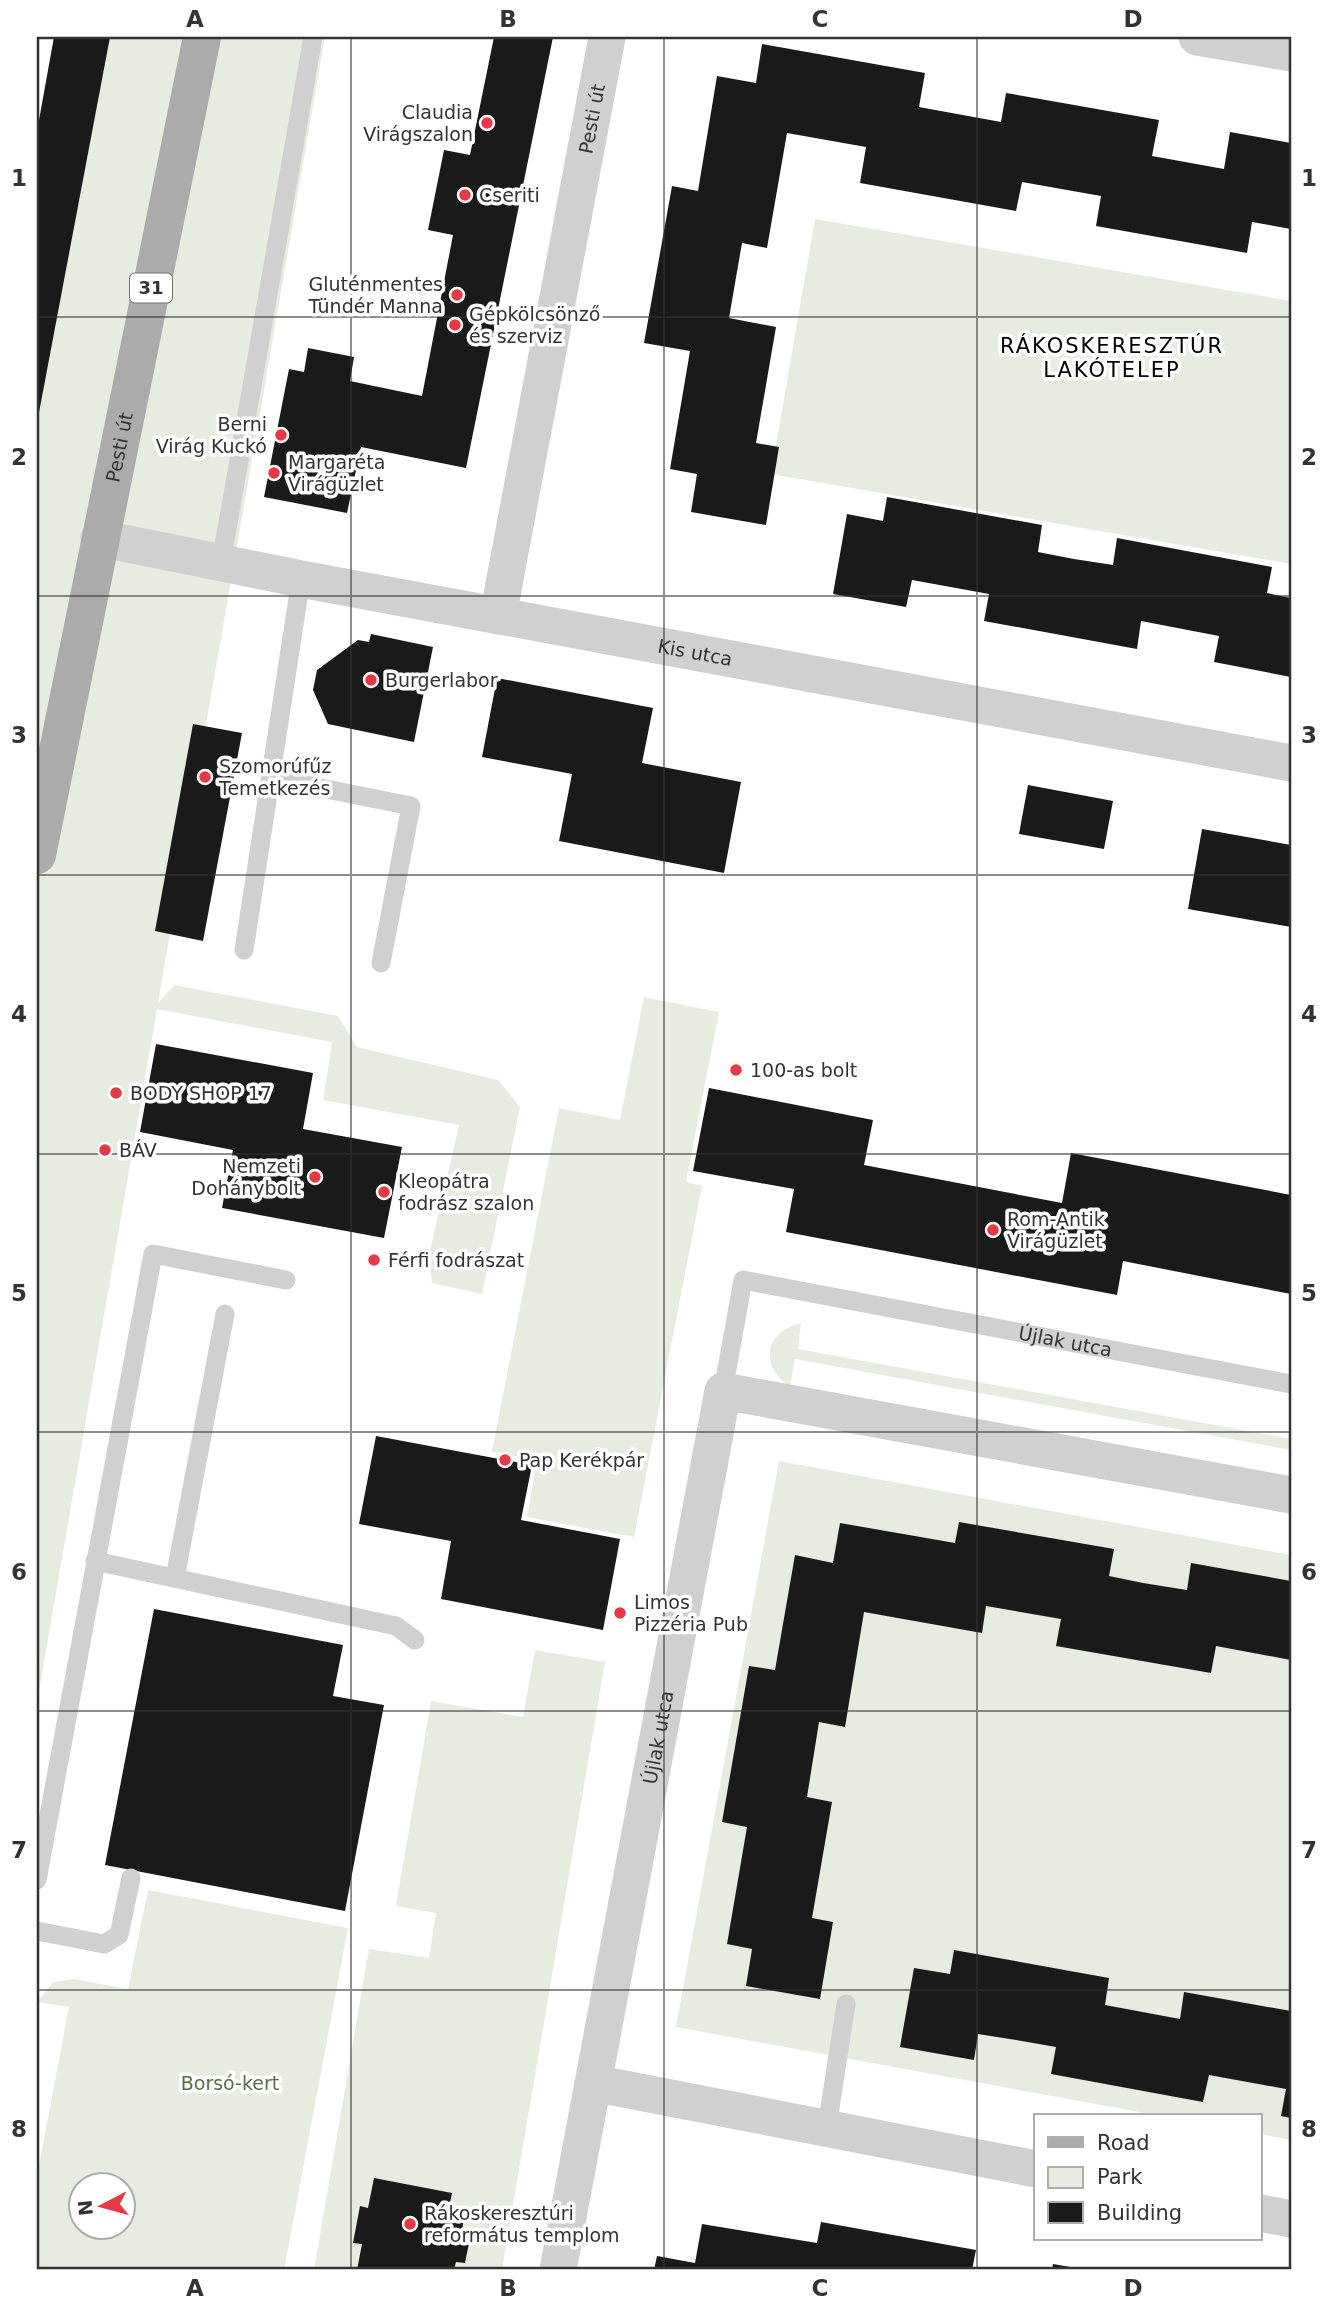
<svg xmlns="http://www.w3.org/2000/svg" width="1328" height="2307" viewBox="0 0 1328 2307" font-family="'DejaVu Sans',sans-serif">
	<rect width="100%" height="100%" fill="#fff"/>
	<!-- green -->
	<g fill="#e6ecdf" fill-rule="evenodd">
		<path d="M110 37H325L158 1003 174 985 338 1016 357 1047 498 1080 520 1107 482 1294 432 1283 429 1255 459 1125 323 1100 332 1042 157 1009 37 1703V425Z"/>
		<path d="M815 219 1291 301V564L771 474Z"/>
		<path d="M644 997 719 1012 686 1182 702 1186 634 1537 527 1517 537 1461 492 1451 559 1108 620 1120Z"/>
		<path d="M801 1323 798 1349 1291 1439V1450L795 1359 790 1387C759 1366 764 1332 801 1323Z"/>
		<path d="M779 1461 1291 1555V2140L1260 2134V2116H1161L676 2027Z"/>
		<path d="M535 1650 605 1662 502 2270H314L369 1949 429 1958 436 1913 396 1906 431 1701 523 1717Z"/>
		<path d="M148 1890 348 1928 284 2270H37V2176L69 2007 37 2002 53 1982 74 1979 128 1989ZM122 2184V2226H80V2184Z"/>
	</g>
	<!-- building -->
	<g fill="#1a1a1a">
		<path d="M54 37H110L38 418 37 131Z"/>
		<path d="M494 37H553L466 468 361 447 347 513 264 497 289 369 304 372 308 348 354 357 350 381 422 396 453 235 428 230 444 150 470 155Z"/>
		<path d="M762 44 925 73 919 107 1001 122 1006 93 1159 120 1152 156 1224 169 1230 132 1291 143V229L1252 222 1247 253 1096 226 1101 196 1022 182 1016 211 860 183 866 147 787 133 767 248 742 243 729 318 776 327 756 443 779 447 766 525 691 512 697 474 670 469 690 351 644 343 672 186 698 191 717 76 756 83Z"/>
		<path d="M887 497 1042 525 1038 552 1074 559 1113 565 1117 538 1272 567 1267 593 1291 598V677L1214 662 1219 636 1141 621 1137 649 984 621 989 594 912 580 906 607 833 594 847 514 883 521Z"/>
		<path d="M371 634 433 647 414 742 328 724 313 690 317 670 358 640 369 642Z"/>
		<path d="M497 678 653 708 642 763 741 782 724 873 559 841 572 774 482 757Z"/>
		<path d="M193 724 242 733 203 941 155 931Z"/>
		<path d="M1028 785 1113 801 1104 849 1019 834Z"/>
		<path d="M1202 829 1291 845V927L1188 909Z"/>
		<path d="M156 1044 313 1073 303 1129 402 1147 384 1238 222 1208 233 1150 140 1132Z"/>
		<path d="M709 1088 873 1120 864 1165 1062 1203 1071 1153 1291 1195V1294L1123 1261 1117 1295 786 1232 794 1189 693 1171Z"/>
		<path d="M376 1436 532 1465 521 1520 620 1539 603 1630 441 1599 451 1541 359 1524Z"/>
		<path d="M959 1522 1114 1549 1109 1576 1143 1583 1187 1590 1191 1563 1291 1581V1660L1216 1646 1211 1673 1056 1646 1061 1619 986 1606 982 1633 864 1612 845 1727 819 1722 807 1797 832 1802 812 1918 833 1922 820 1999 746 1986 752 1949 727 1944 747 1827 722 1822 749 1666 775 1670 795 1555 833 1563 840 1523 955 1543Z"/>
		<path d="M154 1609 343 1645 333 1696 384 1705 345 1911 105 1865Z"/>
		<path d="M954 1950 1109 1978 1105 2005 1180 2019 1184 1992 1291 2011V2118L1281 2116 1286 2089 1209 2075 1203 2102 1051 2074 1056 2047 1016 2040 978 2034 974 2060 900 2047 914 1968 950 1974Z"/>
		<path d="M374 2178 452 2193 449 2208 465 2211 461 2237 470 2238 465 2263 456 2262 454 2270 438 2267 437 2270H357L362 2244 353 2243 360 2206 368 2208Z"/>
		<path d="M821 2222 976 2250 972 2270H654L657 2256 695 2263 702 2224 817 2243Z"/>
		<path d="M1053 2264 1082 2269V2270H1052Z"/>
	</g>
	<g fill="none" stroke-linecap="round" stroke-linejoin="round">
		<!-- lane -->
		<g stroke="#d0d0d0" stroke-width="19">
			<path d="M221 563 313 37"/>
			<path d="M271 778 411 806 381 963"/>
			<path d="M244 950 301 579"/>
			<path id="s1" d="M723 1391 743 1280 1291 1384"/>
			<path d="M95 1561 396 1626 415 1640"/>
			<path d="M175 1578 225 1314"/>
			<path d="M37 1880 153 1254 286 1280"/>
			<path d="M37 1931 104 1944 119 1935 131 1878"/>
			<path d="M827 2127 846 2004"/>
		</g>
		<!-- street -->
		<g stroke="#d0d0d0" stroke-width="37">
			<path d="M1197 37 1291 53"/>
			<path id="s2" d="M99 538 301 579 1291 763"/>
			<path id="s3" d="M498 616 607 37"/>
			<path d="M593 2083 1036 2169"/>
			<path d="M1260 2213 1291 2219"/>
			<path id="s4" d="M558 2270 723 1391 1291 1495"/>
		</g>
		<!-- primary -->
		<path stroke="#ababab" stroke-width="38" id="s5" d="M37 855 202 37"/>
	</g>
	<!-- grid -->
	<path fill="none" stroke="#333" stroke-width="2" stroke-opacity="0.55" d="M351 37V2270M664 37V2270M977 37V2270M37 317H1291M37 596H1291M37 875H1291M37 1154H1291M37 1432H1291M37 1711H1291M37 1990H1291"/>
	<!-- markers -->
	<g fill="#e63946" stroke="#fff" stroke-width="2.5">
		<circle cx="487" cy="123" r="7"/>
		<circle cx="465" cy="195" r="7"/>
		<circle cx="457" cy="295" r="7"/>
		<circle cx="455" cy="325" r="7"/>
		<circle cx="281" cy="435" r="7"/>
		<circle cx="274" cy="473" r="7"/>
		<circle cx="371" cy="680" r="7"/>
		<circle cx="205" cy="777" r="7"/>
		<circle cx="736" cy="1070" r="7"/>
		<circle cx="116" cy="1093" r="7"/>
		<circle cx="105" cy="1150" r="7"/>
		<circle cx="315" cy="1177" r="7"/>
		<circle cx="384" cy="1192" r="7"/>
		<circle cx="993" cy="1230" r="7"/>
		<circle cx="374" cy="1260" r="7"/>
		<circle cx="505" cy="1460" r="7"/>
		<circle cx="620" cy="1613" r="7"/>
		<circle cx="410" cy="2224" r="7"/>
	</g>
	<g text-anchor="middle" stroke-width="7" stroke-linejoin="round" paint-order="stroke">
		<!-- shield labels -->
		<rect fill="#fff" stroke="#707070" stroke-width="2" x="130" y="273.5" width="42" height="29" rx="5"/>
		<g font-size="18" font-weight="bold" fill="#333">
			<text x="151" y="294">31</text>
		</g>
		<!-- poi labels -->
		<g font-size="19" fill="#333" stroke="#fff" text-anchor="start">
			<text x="473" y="119" text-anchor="end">Claudia<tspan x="473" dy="22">Virágszalon</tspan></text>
			<text x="479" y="202">Cseriti</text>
			<text x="443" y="291" text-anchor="end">Gluténmentes<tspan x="443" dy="22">Tündér Manna</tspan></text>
			<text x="469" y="321">Gépkölcsönző<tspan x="469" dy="22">és szerviz</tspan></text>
			<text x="267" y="431" text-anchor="end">Berni<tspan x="267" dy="22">Virág Kuckó</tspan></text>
			<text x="288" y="469">Margaréta<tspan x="288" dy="22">Virágüzlet</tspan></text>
			<text x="385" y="687">Burgerlabor</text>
			<text x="219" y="773">Szomorúfűz<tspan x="219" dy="22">Temetkezés</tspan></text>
			<text x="750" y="1077">100-as bolt</text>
			<text x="130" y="1100">BODY SHOP 17</text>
			<text x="119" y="1157">BÁV</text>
			<text x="301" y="1173" text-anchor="end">Nemzeti<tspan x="301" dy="22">Dohánybolt</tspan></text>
			<text x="398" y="1188">Kleopátra<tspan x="398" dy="22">fodrász szalon</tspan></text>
			<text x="1007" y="1226">Rom-Antik<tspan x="1007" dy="22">Virágüzlet</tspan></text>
			<text x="388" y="1267">Férfi fodrászat</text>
			<text x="519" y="1467">Pap Kerékpár</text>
			<text x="634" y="1609">Limos<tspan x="634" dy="22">Pizzéria Pub</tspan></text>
			<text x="424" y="2220">Rákoskeresztúri<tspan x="424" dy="22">református templom</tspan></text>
		</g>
		<!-- street labels -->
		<g font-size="19" fill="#333" stroke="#fff">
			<text dy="7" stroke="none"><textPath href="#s3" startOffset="506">Pesti út</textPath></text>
			<text dy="7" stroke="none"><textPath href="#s5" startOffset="416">Pesti út</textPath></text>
			<text dy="7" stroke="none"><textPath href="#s2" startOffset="607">Kis utca</textPath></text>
			<text dy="7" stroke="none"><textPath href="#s1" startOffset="441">Újlak utca</textPath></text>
			<text dy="7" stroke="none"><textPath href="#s4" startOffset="542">Újlak utca</textPath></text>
		</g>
		<!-- park labels -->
		<g font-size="19" fill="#56703f" stroke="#fff">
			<text x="230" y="2090">Borsó-kert</text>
		</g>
		<!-- neighbourhood labels -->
		<g font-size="21" letter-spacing="2" fill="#000" stroke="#fff">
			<text x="1112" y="353">RÁKOSKERESZTÚR<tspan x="1112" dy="24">LAKÓTELEP</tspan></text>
		</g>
	</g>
	<!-- border -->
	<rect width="1328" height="2307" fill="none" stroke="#ffffff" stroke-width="77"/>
	<!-- legend -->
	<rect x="1034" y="2114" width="228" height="126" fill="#ffffff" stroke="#adadad" stroke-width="2"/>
	<rect x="1048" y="2137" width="35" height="10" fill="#ababab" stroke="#adadad" stroke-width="2"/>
	<text x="1097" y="2150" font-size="21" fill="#333333">Road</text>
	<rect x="1048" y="2167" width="35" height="21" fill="#e6ecdf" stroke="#adadad" stroke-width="2"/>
	<text x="1097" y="2184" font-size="21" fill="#333333">Park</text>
	<rect x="1048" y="2202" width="35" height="21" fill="#1a1a1a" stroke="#adadad" stroke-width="2"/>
	<text x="1097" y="2220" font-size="21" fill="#333333">Building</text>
	<!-- north arrow -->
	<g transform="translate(102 2206) rotate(264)"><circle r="33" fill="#ffffff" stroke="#adadad" stroke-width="2"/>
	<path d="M0-5L12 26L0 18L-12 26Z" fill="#e63946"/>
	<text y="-10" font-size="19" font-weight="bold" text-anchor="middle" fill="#333333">N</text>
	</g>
	<rect x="38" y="38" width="1252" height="2230" fill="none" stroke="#333" stroke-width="2.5"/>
	<g font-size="23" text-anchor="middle" font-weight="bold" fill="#333">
		<text x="195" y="27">A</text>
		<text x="508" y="27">B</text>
		<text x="820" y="27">C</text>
		<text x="1133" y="27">D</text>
		<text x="19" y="186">1</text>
		<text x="1309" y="186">1</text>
		<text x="19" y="465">2</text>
		<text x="1309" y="465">2</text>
		<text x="19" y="743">3</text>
		<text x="1309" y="743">3</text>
		<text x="19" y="1022">4</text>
		<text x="1309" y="1022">4</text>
		<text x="19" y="1301">5</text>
		<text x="1309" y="1301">5</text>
		<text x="19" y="1580">6</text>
		<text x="1309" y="1580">6</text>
		<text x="19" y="1858">7</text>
		<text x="1309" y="1858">7</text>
		<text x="19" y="2137">8</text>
		<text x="1309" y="2137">8</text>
		<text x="195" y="2296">A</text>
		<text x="508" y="2296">B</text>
		<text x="820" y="2296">C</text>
		<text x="1133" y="2296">D</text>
	</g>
</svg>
